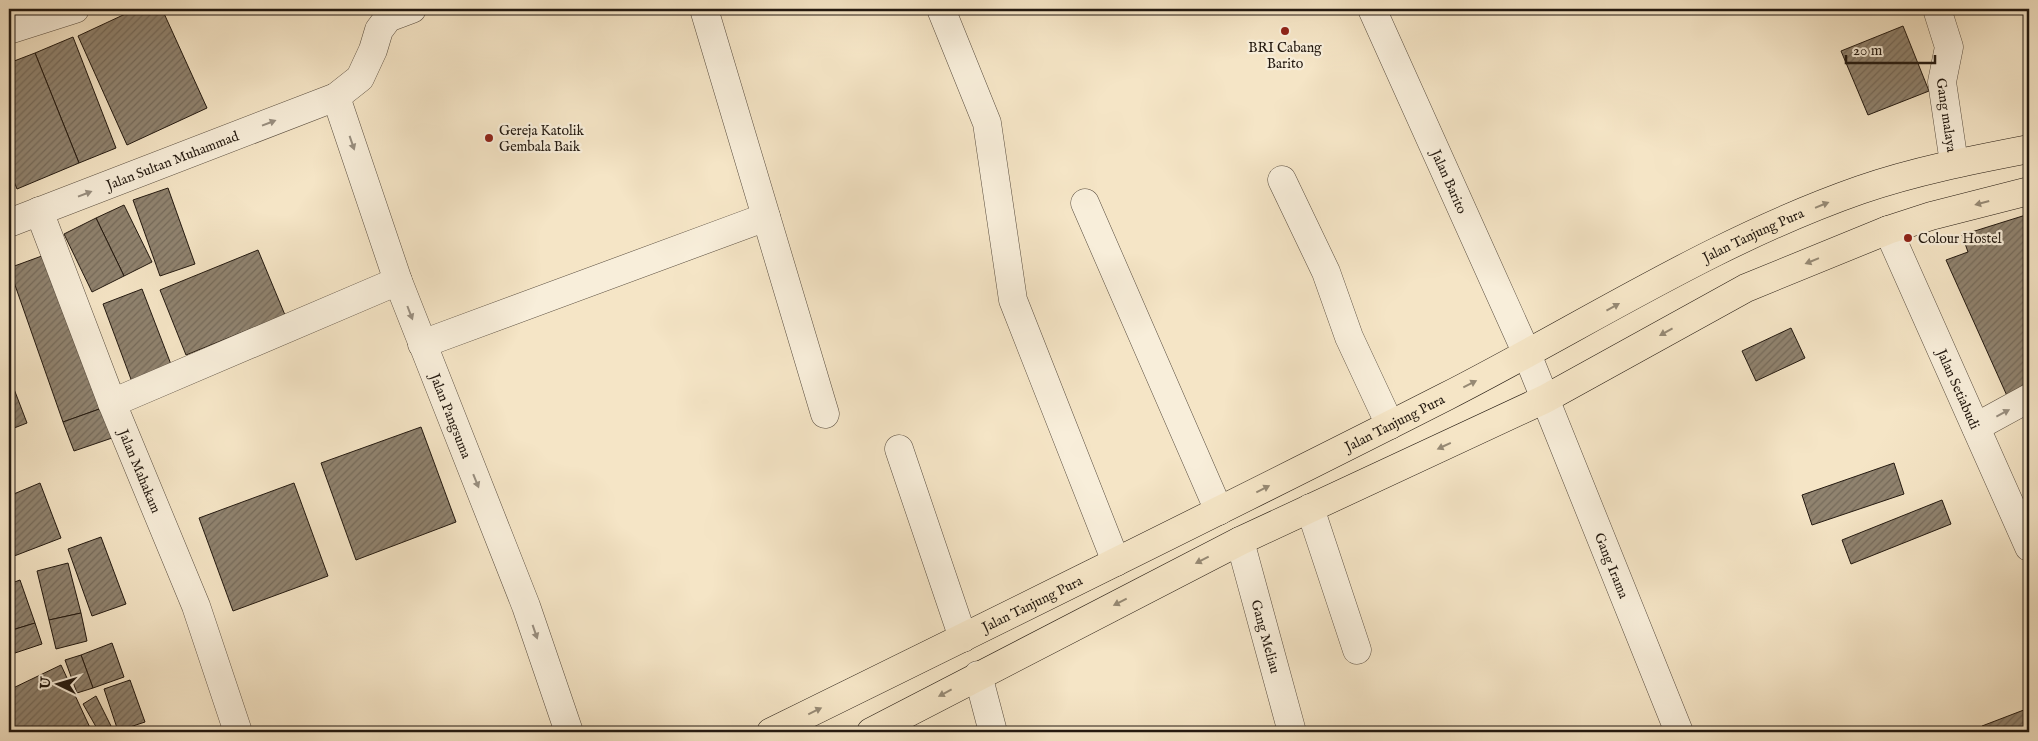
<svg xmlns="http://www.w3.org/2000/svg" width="2038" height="741" viewBox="0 0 2038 741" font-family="'IM FELL English',serif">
	<defs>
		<pattern id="building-hatch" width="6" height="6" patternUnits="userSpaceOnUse" patternTransform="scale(1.25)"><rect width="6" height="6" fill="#90836f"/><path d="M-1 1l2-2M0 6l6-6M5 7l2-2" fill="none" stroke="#756a5a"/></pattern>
	</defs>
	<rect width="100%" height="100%" fill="#f5e5c6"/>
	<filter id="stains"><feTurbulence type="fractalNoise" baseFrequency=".004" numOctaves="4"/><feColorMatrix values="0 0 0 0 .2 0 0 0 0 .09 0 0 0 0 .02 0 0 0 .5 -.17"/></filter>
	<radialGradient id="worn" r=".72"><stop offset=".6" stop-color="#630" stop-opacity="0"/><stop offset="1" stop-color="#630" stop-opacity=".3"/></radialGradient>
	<!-- building -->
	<g fill="url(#building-hatch)" stroke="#231910">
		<path d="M136 9H162L207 108 127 145 78 36Z"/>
		<path d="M1903 26 1929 91 1868 115 1841 51Z"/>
		<path d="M73 37 116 148 79 163 35 53Z"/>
		<path d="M35 53 79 163 17 189 9 169V63Z"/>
		<path d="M168 188 195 264 160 276 133 200Z"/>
		<path d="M124 205 152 262 124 276 96 218Z"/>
		<path d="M2029 214V387L2008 398 1946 260 1968 252 1962 235Z"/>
		<path d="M96 218 124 276 92 292 64 234Z"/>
		<path d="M258 250 285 315 186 355 160 290Z"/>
		<path d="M50 253 105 407 63 422 9 268Z"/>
		<path d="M142 289 172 367 132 382 103 304Z"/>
		<path d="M1791 328 1805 358 1756 381 1742 351Z"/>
		<path d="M14 389 27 423 9 430V391Z"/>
		<path d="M105 407 115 437 74 451 63 422Z"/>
		<path d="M421 427 456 522 356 560 321 463Z"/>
		<path d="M1894 463 1904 494 1812 525 1802 495Z"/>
		<path d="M40 483 61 538 9 558V496Z"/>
		<path d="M294 483 328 576 233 611 199 518Z"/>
		<path d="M1942 500 1951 524 1851 564 1842 540Z"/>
		<path d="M101 537 126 604 92 616 68 549Z"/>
		<path d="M68 563 81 613 49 620 37 571Z"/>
		<path d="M20 580 35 623 9 631V584Z"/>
		<path d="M81 613 87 641 56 649 49 620Z"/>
		<path d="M35 623 42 644 9 655V631Z"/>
		<path d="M112 643 124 677 93 688 81 655Z"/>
		<path d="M81 655 93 688 77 693 65 660Z"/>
		<path d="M61 665 92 732H9V690Z"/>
		<path d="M130 680 145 722 118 731 104 689Z"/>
		<path d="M96 696 111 726 99 732 83 704Z"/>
		<path d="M2029 708V732H1984L1982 726Z"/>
	</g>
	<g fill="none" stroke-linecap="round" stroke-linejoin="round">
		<defs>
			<g id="minor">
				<path d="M704 9 825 414"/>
				<path d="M941 9 987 123 1013 300 1116 562"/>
				<path id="s1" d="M1372 9 1527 354 1679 732"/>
				<path id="s2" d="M1937 9 1949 47 1942 82 1954 163"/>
				<path d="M9 30 75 9"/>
				<path id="s3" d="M336 97 398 281 526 606 569 732"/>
				<path d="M1282 180 1326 272 1349 337 1390 425"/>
				<path d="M1085 203 1219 511"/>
				<path id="s4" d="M39 211 112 403 196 606 238 732"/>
				<path id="s5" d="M9 223 336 97 360 78 373 50 379 30 388 18 412 9"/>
				<path id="s6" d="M1888 230 2029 547"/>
				<path d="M422 344 766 217"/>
				<path d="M112 403 398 281"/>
				<path d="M1976 427 2029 398"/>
				<path d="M899 449 963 638"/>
				<path d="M1310 508 1357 650"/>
				<path id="s7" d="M1240 541 1292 732"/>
				<path d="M978 675 993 732"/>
			</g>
			<g id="highway">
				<path id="s8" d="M771 732C997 621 1223 510 1447 396 1584 326 1714 241 1860 190 1915 171 1972 160 2029 149"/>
				<path d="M871 732 1240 541 1545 399 1746 288 1888 230 1931 216 2029 191"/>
			</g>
		</defs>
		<!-- minor casing -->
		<use href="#minor" stroke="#584c3e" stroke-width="29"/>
		<!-- highway casing -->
		<use href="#highway" stroke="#231910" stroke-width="29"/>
		<!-- minor -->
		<use href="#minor" stroke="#f8eeda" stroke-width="28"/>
		<!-- highway -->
		<use href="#highway" stroke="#f5e5c6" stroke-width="28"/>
	</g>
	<!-- one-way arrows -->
	<defs><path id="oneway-solid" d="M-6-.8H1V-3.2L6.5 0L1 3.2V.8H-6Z" transform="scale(1.25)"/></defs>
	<g fill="#988e7f">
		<use href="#oneway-solid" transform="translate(269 123) rotate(-21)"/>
		<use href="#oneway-solid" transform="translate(352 143) rotate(71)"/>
		<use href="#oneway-solid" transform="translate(85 194) rotate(-21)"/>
		<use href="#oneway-solid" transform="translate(410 313) rotate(69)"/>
		<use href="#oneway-solid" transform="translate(2003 413) rotate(-28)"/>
		<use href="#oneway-solid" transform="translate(476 481) rotate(68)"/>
		<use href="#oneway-solid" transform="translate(535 632) rotate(71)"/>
	</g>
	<g fill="#968974">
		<use href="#oneway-solid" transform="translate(1982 203) rotate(165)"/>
		<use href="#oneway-solid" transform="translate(1822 205) rotate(-22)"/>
		<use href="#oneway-solid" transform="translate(1812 261) rotate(158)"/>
		<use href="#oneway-solid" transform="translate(1613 307) rotate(-29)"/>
		<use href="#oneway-solid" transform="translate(1666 332) rotate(151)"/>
		<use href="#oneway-solid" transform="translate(1470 384) rotate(-27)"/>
		<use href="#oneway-solid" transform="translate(1444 446) rotate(155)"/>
		<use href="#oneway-solid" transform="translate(1263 489) rotate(-27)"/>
		<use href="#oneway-solid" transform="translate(1202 560) rotate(153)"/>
		<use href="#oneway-solid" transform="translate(1120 602) rotate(153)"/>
		<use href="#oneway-solid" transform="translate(945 693) rotate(152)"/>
		<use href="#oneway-solid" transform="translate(815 711) rotate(-26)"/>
	</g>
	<!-- markers -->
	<g fill="#8f2418" stroke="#f8eeda" stroke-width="2">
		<circle cx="1285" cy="31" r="5"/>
		<circle cx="489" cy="138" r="5"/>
		<circle cx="1908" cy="238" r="5"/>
	</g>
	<g text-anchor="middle" stroke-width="4.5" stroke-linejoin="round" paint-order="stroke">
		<!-- poi labels -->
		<g font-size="14" fill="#231910" stroke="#f8eeda" text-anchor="start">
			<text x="1285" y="52" text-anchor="middle">BRI Cabang<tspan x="1285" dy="16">Barito</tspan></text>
			<text x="499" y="135">Gereja Katolik<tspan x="499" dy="16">Gembala Baik</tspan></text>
			<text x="1918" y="243">Colour Hostel</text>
		</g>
		<!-- street labels -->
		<g font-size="14" fill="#231910" stroke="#f8eeda">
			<text dy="5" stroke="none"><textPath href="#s2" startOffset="109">Gang malaya</textPath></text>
			<text dy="5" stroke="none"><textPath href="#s5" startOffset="175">Jalan Sultan Muhammad</textPath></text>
			<text dy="5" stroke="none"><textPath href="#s1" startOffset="189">Jalan Barito</textPath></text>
			<text dy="5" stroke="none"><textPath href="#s8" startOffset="1101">Jalan Tanjung Pura</textPath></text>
			<text dy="5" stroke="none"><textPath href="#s6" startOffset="174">Jalan Setiabudi</textPath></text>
			<text dy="5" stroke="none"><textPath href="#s3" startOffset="339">Jalan Pangsuma</textPath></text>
			<text dy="5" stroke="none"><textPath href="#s8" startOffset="696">Jalan Tanjung Pura</textPath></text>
			<text dy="5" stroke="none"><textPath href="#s4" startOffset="279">Jalan Mahakam</textPath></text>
			<text dy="5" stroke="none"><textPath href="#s1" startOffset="606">Gang Irama</textPath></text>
			<text dy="5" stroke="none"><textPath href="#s8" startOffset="291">Jalan Tanjung Pura</textPath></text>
			<text dy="5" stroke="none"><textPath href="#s7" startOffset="99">Gang Meliau</textPath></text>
		</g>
	</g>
	<!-- margin -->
	<rect width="2038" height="741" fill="none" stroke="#f5e5c6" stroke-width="30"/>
	<rect x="10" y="10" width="2018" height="721" fill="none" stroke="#231910" stroke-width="2.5"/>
	<rect x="15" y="15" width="2008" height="711" fill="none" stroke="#231910"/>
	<!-- north arrow -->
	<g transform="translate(58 684) rotate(275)" stroke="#f8eeda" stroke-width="4" paint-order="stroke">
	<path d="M0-4L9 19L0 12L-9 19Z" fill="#231910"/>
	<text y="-8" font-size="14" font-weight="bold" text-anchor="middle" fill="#231910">U</text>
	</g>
	<!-- scale -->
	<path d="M1846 55v8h89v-8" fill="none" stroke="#231910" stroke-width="2.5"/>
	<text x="1853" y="55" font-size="15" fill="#231910" stroke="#f8eeda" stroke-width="4" paint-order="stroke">20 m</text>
	<rect width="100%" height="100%" filter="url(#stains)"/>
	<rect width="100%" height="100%" fill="url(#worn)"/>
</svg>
